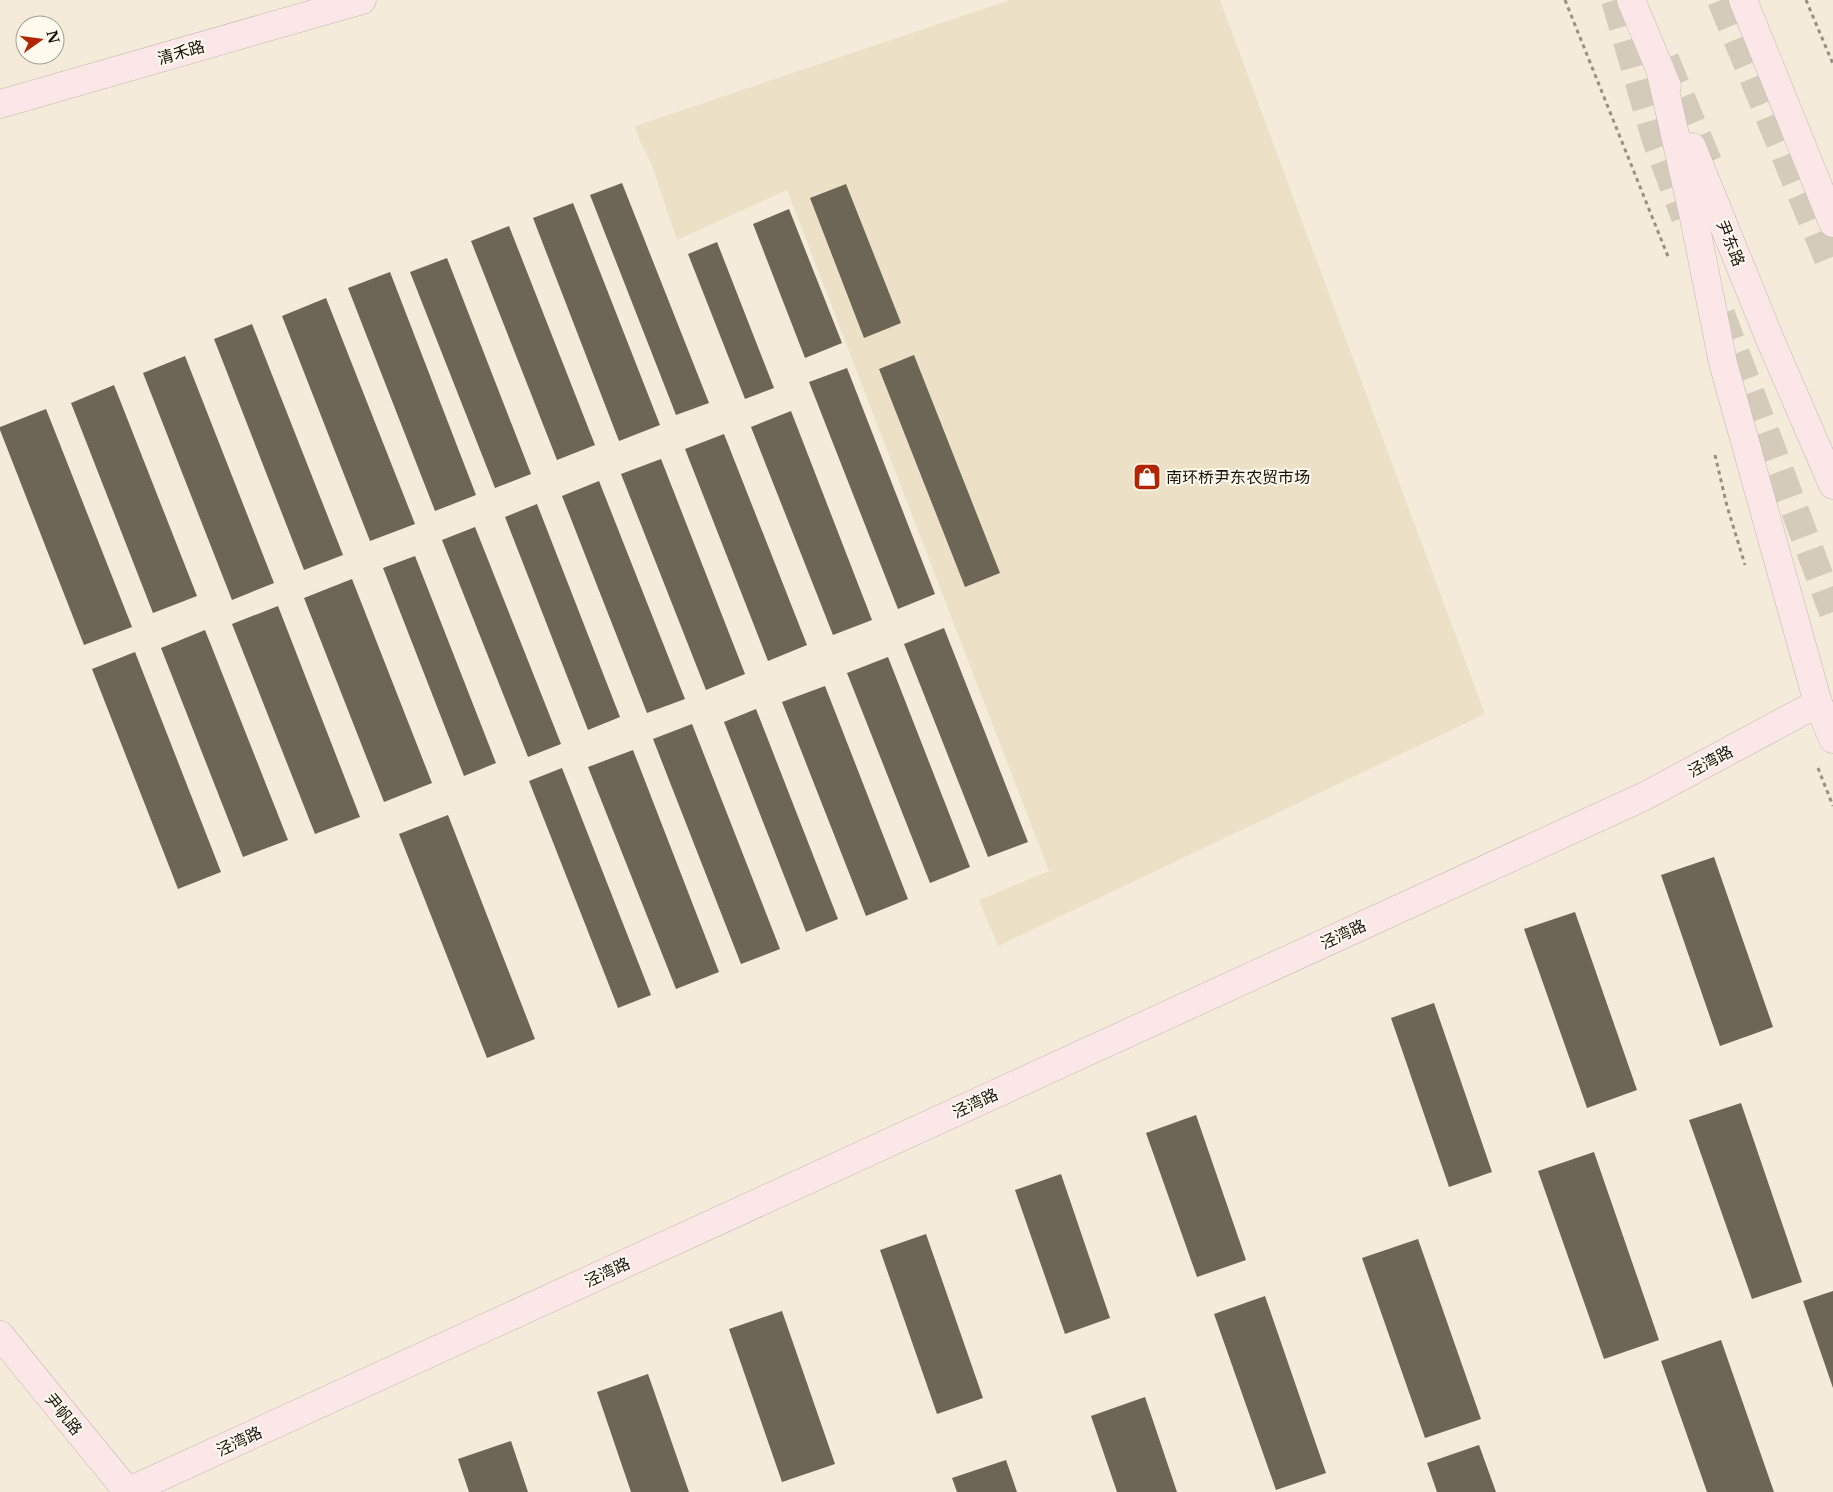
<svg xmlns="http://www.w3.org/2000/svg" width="1833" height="1492" viewBox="0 0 1833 1492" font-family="'Libre Baskerville','Noto Sans SC',serif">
	<rect width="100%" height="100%" fill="#f5ebda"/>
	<!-- built -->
	<path fill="#ece0c7" d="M1010 0H1220L1485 714 998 946 979 900 1049 871 787 190 677 240 651 162 640 142 635 126Z"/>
	<!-- building -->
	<g fill="#6d6555">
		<path d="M622 183 709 403 676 415 590 195Z"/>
		<path d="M846 184 901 323 864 338 810 198Z"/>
		<path d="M573 203 660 425 619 441 533 218Z"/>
		<path d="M789 209 842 343 805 358 753 224Z"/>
		<path d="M509 226 595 445 557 460 471 241Z"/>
		<path d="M717 242 774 388 745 399 688 254Z"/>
		<path d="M447 258 531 474 495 488 410 272Z"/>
		<path d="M390 272 476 495 435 511 348 288Z"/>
		<path d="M326 298 415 524 370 541 282 316Z"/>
		<path d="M252 324 343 555 304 570 214 339Z"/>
		<path d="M914 355 1000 573 965 587 879 369Z"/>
		<path d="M185 356 274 583 232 600 143 373Z"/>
		<path d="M847 368 935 594 898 609 809 382Z"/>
		<path d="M114 385 197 596 153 613 71 403Z"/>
		<path d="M46 409 132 627 84 645 0 430V427Z"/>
		<path d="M791 411 872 620 833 635 751 427Z"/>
		<path d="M724 434 807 645 768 661 685 449Z"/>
		<path d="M661 459 745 674 706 690 621 474Z"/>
		<path d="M599 481 685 699 647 713 562 496Z"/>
		<path d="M537 504 620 717 588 730 505 517Z"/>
		<path d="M475 527 561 744 528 757 442 540Z"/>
		<path d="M415 556 496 763 464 776 383 568Z"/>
		<path d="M352 579 432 783 384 802 304 598Z"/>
		<path d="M278 606 360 817 315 834 232 624Z"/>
		<path d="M944 628 1028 842 988 857 904 644Z"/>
		<path d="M205 630 288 840 243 857 161 648Z"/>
		<path d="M135 652 221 872 178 889 92 669Z"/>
		<path d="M888 657 970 867 930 883 847 673Z"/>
		<path d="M825 686 908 899 866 916 782 702Z"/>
		<path d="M756 709 838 919 806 932 724 722Z"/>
		<path d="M692 724 780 949 741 964 653 739Z"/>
		<path d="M633 750 719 972 676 989 588 767Z"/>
		<path d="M562 768 651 995 618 1008 529 781Z"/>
		<path d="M448 815 535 1039 487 1058 399 834Z"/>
		<path d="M1714 857 1773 1027 1720 1046 1661 875Z"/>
		<path d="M1575 912 1637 1090 1587 1108 1524 929Z"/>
		<path d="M1434 1003 1492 1172 1449 1187 1391 1018Z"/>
		<path d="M1741 1103 1802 1282 1752 1299 1689 1120Z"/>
		<path d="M1196 1115 1246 1260 1197 1277 1146 1133Z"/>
		<path d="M1594 1152 1659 1340 1604 1359 1538 1171Z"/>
		<path d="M1061 1174 1110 1318 1065 1334 1015 1190Z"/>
		<path d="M926 1234 983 1398 937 1414 880 1250Z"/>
		<path d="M1418 1239 1481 1419 1425 1438 1362 1258Z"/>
		<path d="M1833 1291V1388L1803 1301Z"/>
		<path d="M1265 1296 1326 1473 1276 1490 1214 1314Z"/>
		<path d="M782 1311 835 1464 782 1482 729 1329Z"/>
		<path d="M1721 1340 1774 1492H1707L1661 1361Z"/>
		<path d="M648 1374 689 1492H631L597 1392Z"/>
		<path d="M1145 1397 1177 1492H1117L1091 1416Z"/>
		<path d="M511 1441 528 1492H469L458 1459Z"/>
		<path d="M1479 1445 1496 1492H1437L1427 1463Z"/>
		<path d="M1006 1460 1017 1492H957L952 1478Z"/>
	</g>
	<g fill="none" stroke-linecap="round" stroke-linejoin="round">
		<!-- highway-tunnel -->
		<g stroke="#d4cbbb" stroke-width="28" stroke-dasharray="28 14" stroke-linecap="butt">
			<path d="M1615 0 1655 137 1685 217"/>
			<path d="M1721 0 1833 271"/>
			<path d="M1665 59 1711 169"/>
			<path d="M1721 314 1833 612"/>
		</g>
		<defs>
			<g id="secondary">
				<path d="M1631 0 1667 86"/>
				<path d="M1743 0 1833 223"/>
				<path d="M1660 69 1694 218 1723 363 1818 703 1833 739"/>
				<path d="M0 104 362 0"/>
				<path d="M1692 147 1769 337 1833 485"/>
				<path d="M0 1335 128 1492"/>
				<path d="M127 1492 1645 796 1818 703"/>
			</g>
		</defs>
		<!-- secondary casing -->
		<use href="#secondary" stroke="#c3baa9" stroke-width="29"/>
		<!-- path -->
		<g stroke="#979083" stroke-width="3" stroke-dasharray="4 4" stroke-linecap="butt">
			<path d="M1565 0 1669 259"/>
			<path d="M1806 0 1833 64"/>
			<path d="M1715 455 1727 506 1745 565"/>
			<path d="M1818 768 1833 806"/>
		</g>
		<!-- secondary -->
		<use href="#secondary" stroke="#fbe6e8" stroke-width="28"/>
	</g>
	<!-- icons -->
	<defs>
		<symbol id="shop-square" viewBox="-11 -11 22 22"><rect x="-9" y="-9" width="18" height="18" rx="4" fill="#b12500" stroke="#fff9ee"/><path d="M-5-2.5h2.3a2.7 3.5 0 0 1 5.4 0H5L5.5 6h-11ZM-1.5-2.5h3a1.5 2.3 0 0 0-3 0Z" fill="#fff"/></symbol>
	</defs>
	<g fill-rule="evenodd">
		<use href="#shop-square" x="1131" y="461" width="32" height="32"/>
	</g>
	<g text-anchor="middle" stroke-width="4" stroke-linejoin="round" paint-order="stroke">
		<!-- street labels -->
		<g font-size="16" fill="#17140e" stroke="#fff9ee">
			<text transform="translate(181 52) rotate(-16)" y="6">清禾路</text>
			<text transform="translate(1731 243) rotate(68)" y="6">尹东路</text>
			<text transform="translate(1710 761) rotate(-28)" y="6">泾湾路</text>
			<text transform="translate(1343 934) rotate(-25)" y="6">泾湾路</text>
			<text transform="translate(975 1103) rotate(-25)" y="6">泾湾路</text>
			<text transform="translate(607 1272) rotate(-25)" y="6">泾湾路</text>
			<text transform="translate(64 1414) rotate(51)" y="6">尹帆路</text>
			<text transform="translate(239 1441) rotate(-25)" y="6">泾湾路</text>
		</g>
		<!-- poi labels -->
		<g font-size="16" fill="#17140e" stroke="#fff9ee" text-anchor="start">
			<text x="1166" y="483">南环桥尹东农贸市场</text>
		</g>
	</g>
	<!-- north arrow -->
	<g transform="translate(40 40) rotate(76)"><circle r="24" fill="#fff9ee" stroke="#a29d94"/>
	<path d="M0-4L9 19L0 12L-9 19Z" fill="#b12500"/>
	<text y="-8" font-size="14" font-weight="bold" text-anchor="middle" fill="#17140e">N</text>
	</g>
</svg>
